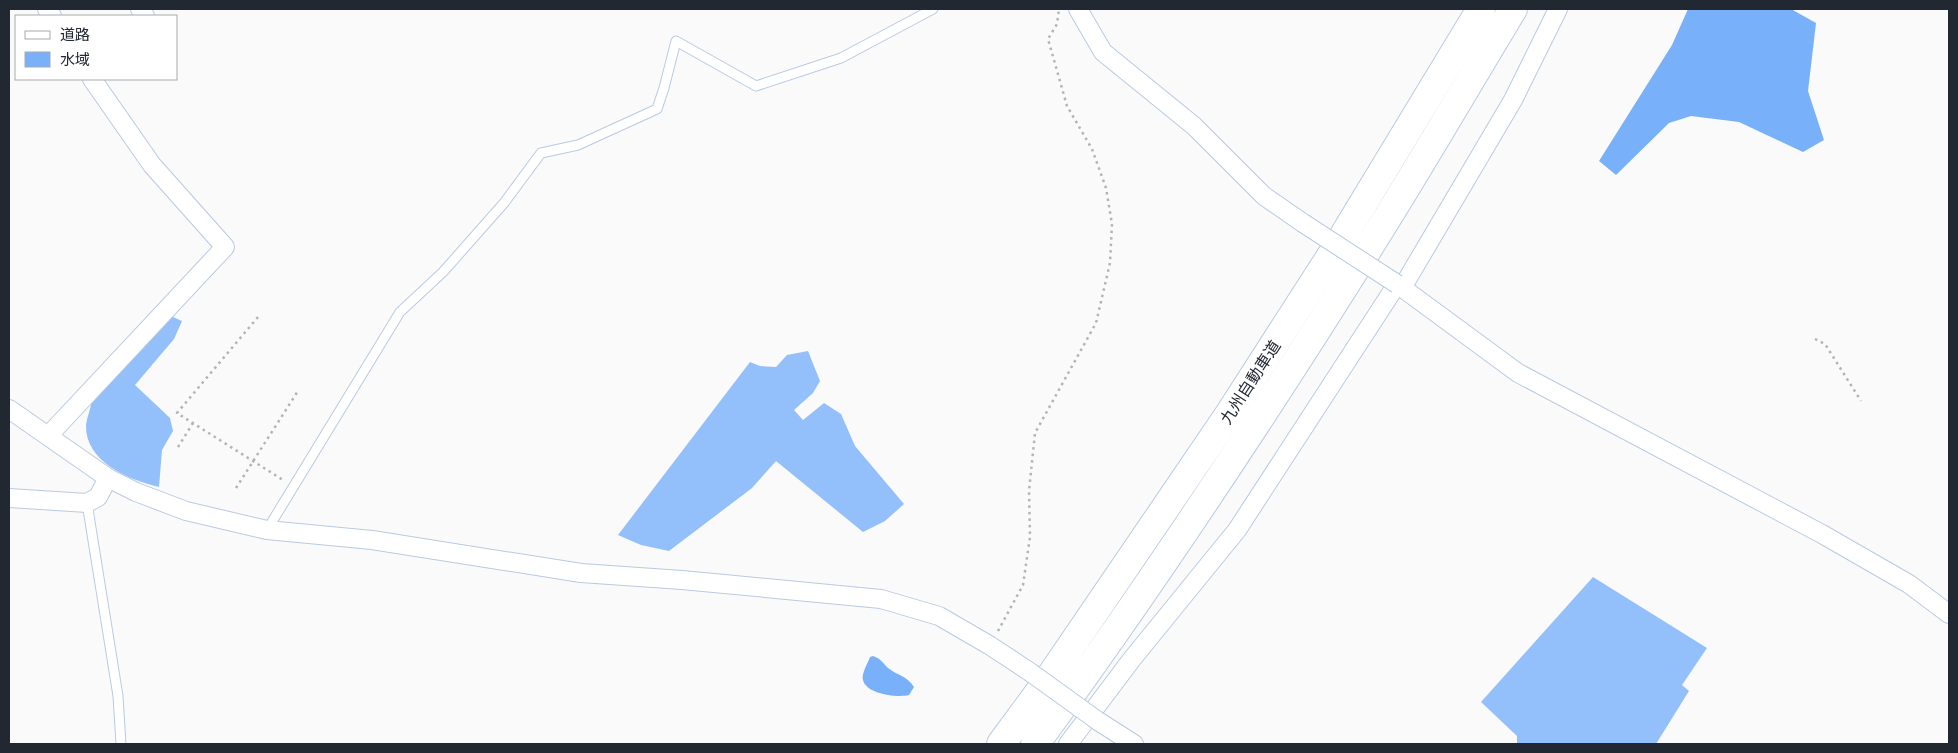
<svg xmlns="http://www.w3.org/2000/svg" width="1958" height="753" viewBox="0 0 1958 753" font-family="'Source Sans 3','Noto Sans JP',sans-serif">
	<rect width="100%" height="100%" fill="#fafafa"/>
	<!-- forest -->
	<g fill="#93bffb">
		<path d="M173 317 182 321 174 339 135 385 170 418 173 431 162 450 159 487C129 480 85 462 86 425 87 417 91 408 92 399L159 325Z"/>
		<path d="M808 351 820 381 813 393 794 410 803 420 824 403 841 414 855 446 904 504 885 521 863 532 776 461 752 488 669 551 641 545 618 535 750 362 760 366 776 367 787 355Z"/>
		<path d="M1593 577 1707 648 1682 685 1689 691 1656 744H1517V736L1481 702Z"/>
	</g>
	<!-- water -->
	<g fill="#79b0fa">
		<path d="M1688 9H1791L1816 23 1808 91 1824 140 1803 152 1739 122 1691 116 1669 123 1616 175 1599 161 1672 45Z"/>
		<path d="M873 656C880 658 883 663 888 668 898 676 906 675 914 687L909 695C897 698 866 694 863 680 861 674 868 663 870 657Z"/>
	</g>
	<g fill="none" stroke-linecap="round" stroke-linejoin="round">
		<defs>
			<g id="lane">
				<path d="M87 503 118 696 121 744"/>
				<path d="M267 530 400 312 443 272 504 203 541 153 578 145 657 109 664 88 676 41 756 86 841 58 933 9"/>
			</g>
			<g id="street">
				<path d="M47 9 52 16"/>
				<path d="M140 9 145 16"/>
				<path d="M1078 9 1103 52 1194 126 1264 196 1303 223"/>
				<path d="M1402 288 1513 100 1558 9"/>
				<path d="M9 409 108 478 136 492 186 511 267 530 372 540 581 573 682 580 881 599 939 616 989 645 1030 672"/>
				<path d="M48 436 225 247 152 165 92 79"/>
				<path d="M9 498 87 503 98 497 108 478"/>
				<path d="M1098 721 1134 744"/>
				<path d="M1068 744 1132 659 1237 530 1397 284 1518 373 1822 534 1909 584 1949 614"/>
			</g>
			<g id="highway">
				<path d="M1001 744 1046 683 1228 416 1338 245 1481 9"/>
				<path d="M1035 744C1153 583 1263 416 1369 247 1419 168 1465 88 1513 9"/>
			</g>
		</defs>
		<!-- lane casing -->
		<use href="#lane" stroke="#b9cae2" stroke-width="11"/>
		<!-- street casing -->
		<use href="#street" stroke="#b9cae2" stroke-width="20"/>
		<!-- highway casing -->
		<use href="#highway" stroke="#b9cae2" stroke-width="30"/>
		<!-- path -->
		<g stroke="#b2b4b7" stroke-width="2.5" stroke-dasharray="2.5 4" stroke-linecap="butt">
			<path d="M258 317 177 413 283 480"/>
			<path d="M1815 339 1825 344 1861 401"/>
			<path d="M178 447 193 423"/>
			<path d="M236 488 298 391"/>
			<path d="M998 631 1023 585 1030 537 1029 491 1035 433 1096 323 1110 263 1112 224 1106 188 1092 149 1067 106 1048 39 1057 24 1059 9"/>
		</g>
		<!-- lane -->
		<use href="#lane" stroke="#fff" stroke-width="9"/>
		<!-- street -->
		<use href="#street" stroke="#fff" stroke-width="18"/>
		<!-- highway -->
		<use href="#highway" stroke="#fff" stroke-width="28"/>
		<defs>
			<g id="street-bridge">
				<path d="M1303 223 1397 284"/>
				<path d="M1030 672 1098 721"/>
			</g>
		</defs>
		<!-- street-bridge casing -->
		<use href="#street-bridge" stroke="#b9cae2" stroke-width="20" stroke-linecap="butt"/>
		<!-- street-bridge -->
		<use href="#street-bridge" stroke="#fff" stroke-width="18"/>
	</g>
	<g text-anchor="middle" stroke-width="4" stroke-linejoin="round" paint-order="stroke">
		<!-- street labels -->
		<g font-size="16" fill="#222831" stroke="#fff">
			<text transform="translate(1250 382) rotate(-57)" y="6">九州自動車道</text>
		</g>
	</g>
	<!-- border -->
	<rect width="1958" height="753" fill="none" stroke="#222831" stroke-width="20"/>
	<!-- legend -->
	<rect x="15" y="15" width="162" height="65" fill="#ffffff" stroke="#a7a9ad"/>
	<rect x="25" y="31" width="25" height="8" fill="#ffffff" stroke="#a7a9ad"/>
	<text x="60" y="40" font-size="15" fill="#222831">道路</text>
	<rect x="25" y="52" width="25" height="15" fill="#79b0fa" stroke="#a7a9ad"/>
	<text x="60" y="65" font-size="15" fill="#222831">水域</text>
</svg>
